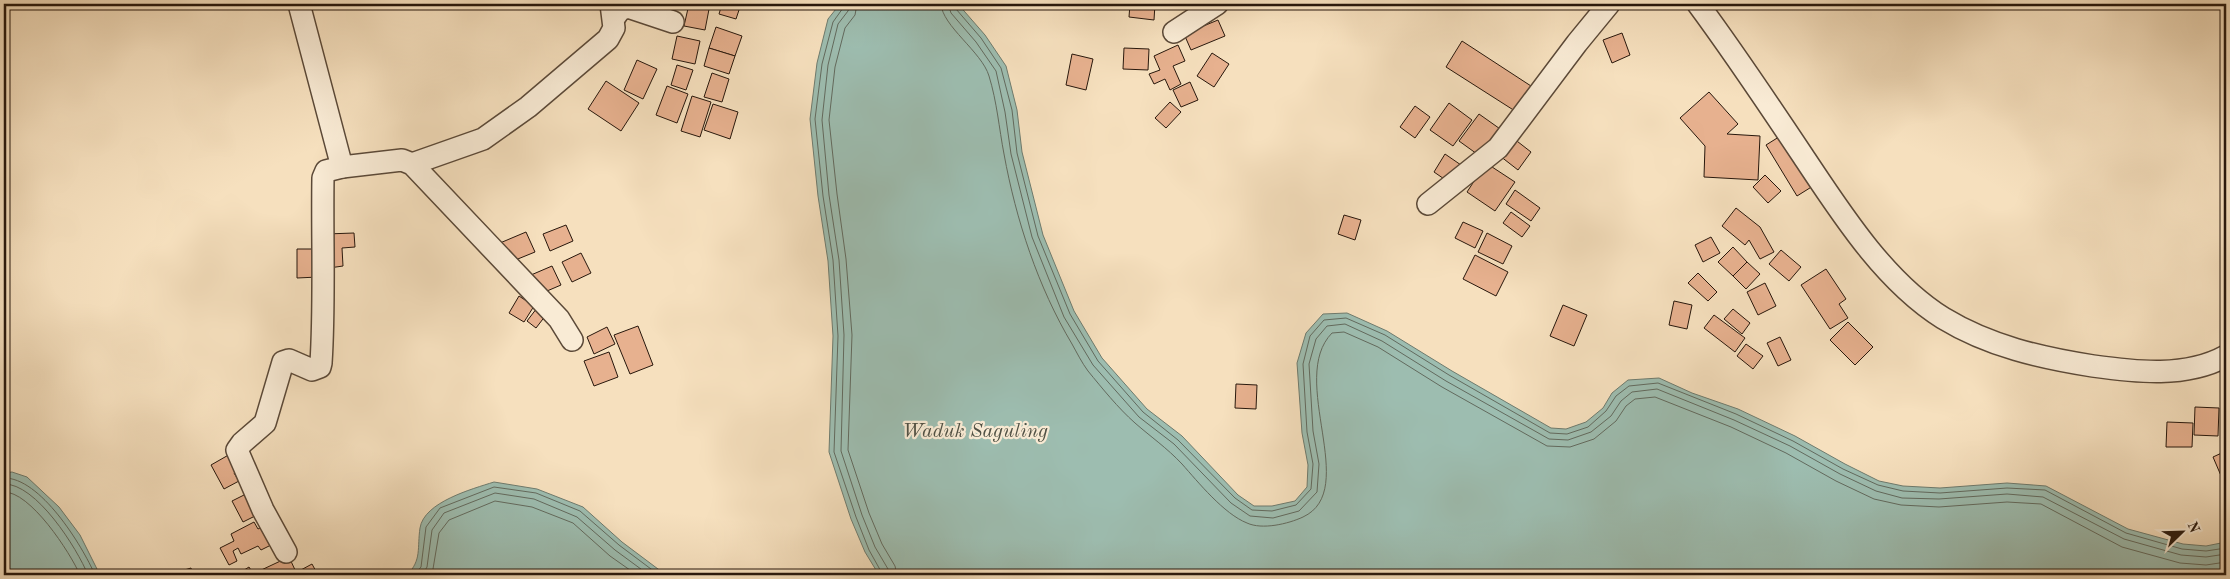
<svg xmlns="http://www.w3.org/2000/svg" width="2230" height="579" viewBox="0 0 2230 579" font-family="'Old Standard TT',serif">
	<rect width="100%" height="100%" fill="#f6e0be"/>
	<filter id="stains"><feTurbulence type="fractalNoise" baseFrequency=".004" numOctaves="4"/><feColorMatrix values="0 0 0 0 .2 0 0 0 0 .09 0 0 0 0 .02 0 0 0 .5 -.17"/></filter>
	<radialGradient id="worn" r=".72"><stop offset=".6" stop-color="#630" stop-opacity="0"/><stop offset="1" stop-color="#630" stop-opacity=".3"/></radialGradient>
	<!-- water -->
	<g fill="#9dbdb0" stroke="#6e7b6e">
		<path d="M840 4H958L985 35 1006 66 1017 110 1022 152 1043 235 1074 311 1102 358 1147 409 1182 436 1238 495 1254 506H1272L1295 501 1307 487 1308 465 1302 433 1297 363 1306 333 1323 314 1347 313 1387 331 1452 371 1551 428 1566 429 1586 422 1603 408 1612 393 1628 380 1659 378 1692 393 1738 409 1795 436 1845 464 1879 481 1903 486 1940 488 2007 483 2046 486 2128 529 2183 544 2206 546 2226 542V575H879L865 552 851 519 829 452 833 336 828 261 818 196 810 119 817 63 828 19Z"/>
		<path d="M12 472 27 477 59 507 80 535 100 575H4V473Z"/>
		<path d="M494 482 537 489 583 507 622 542 666 575H407C422 560 417 548 420 528 424 502 472 489 494 482Z"/>
	</g>
	<g fill="none" stroke-linecap="round" stroke-linejoin="round">
		<!-- shore -->
		<g stroke="#626a5e" stroke-width="1">
			<path d="M844 4 843 8 833 22 822 64 815 119 823 196 833 260 838 336 834 452 856 517 869 550 883 575"/>
			<path d="M850 4 848 11 838 24 828 65 822 120 829 195 839 260 844 335 841 451 862 515 875 547 888 569 889 575"/>
			<path d="M857 4 855 15 845 28 835 67 829 120 837 194 846 259 852 335 848 450 869 513 882 544 895 566 897 575"/>
			<path d="M941 4C942 26 982 52 989 76 997 102 999 128 1004 154 1016 220 1038 287 1072 344 1077 353 1082 363 1088 371 1102 388 1118 408 1135 423 1151 437 1167 448 1182 464 1198 482 1224 514 1247 523 1262 530 1288 524 1303 517 1361 490 1287 379 1332 333L1344 332 1378 347 1442 387 1547 446 1570 447 1594 439 1616 421 1626 406 1635 399 1655 397 1731 427 1786 453 1836 481 1874 499 1901 505 1939 507 2007 502 2041 504 2122 547 2180 563 2206 565 2226 562"/>
			<path d="M948 4 951 13 976 42 996 71 1005 112 1011 154 1032 237 1064 317 1093 365 1139 417 1174 444 1231 503 1250 516 1273 518 1299 511 1317 492 1319 464 1313 431 1309 364 1316 339 1327 326 1345 324 1382 341 1446 381 1549 439 1568 440 1591 432 1611 416 1621 401 1632 392 1657 389 1734 420 1790 446 1840 474 1876 491 1902 498 1939 499 2007 494 2043 497 2124 539 2181 555 2206 557 2226 554"/>
			<path d="M955 4 956 9 981 38 1001 68 1012 110 1017 153 1038 236 1070 314 1098 361 1143 412 1178 440 1235 498 1252 510 1272 511 1296 505 1311 489 1313 464 1307 432 1303 364 1310 336 1324 320 1346 318 1385 335 1449 375 1550 433 1567 434 1588 427 1606 411 1616 396 1629 386 1658 383 1736 414 1793 441 1843 469 1878 485 1903 491 1940 493 2007 488 2045 490 2126 533 2182 549 2206 551 2226 548"/>
			<path d="M4 478C40 477 82 545 95 575"/>
			<path d="M4 484C36 483 77 548 88 575"/>
			<path d="M4 492C30 491 70 552 80 575"/>
			<path d="M414 575 421 567 426 527 440 508 494 487 536 493 580 511 619 545 659 575"/>
			<path d="M422 575 427 567 432 530 444 513 495 493 534 499 577 517 615 550 649 575"/>
			<path d="M432 575 439 533 449 520 495 501 532 507 573 523 610 556 637 575"/>
		</g>
	</g>
	<!-- building -->
	<g fill="#e7b18f" stroke="#27170c">
		<path d="M689 4H710L705 30 684 26Z"/>
		<path d="M722 4H741L736 19 719 14Z"/>
		<path d="M1130 4H1155L1154 20 1129 17Z"/>
		<path d="M1218 20 1225 36 1191 50 1184 34Z"/>
		<path d="M716 27 742 36 735 56 709 48Z"/>
		<path d="M1622 33 1630 55 1612 63 1603 40Z"/>
		<path d="M677 36 700 41 695 64 672 59Z"/>
		<path d="M1462 41 1531 86 1515 111 1446 67Z"/>
		<path d="M1178 45 1185 61 1173 66 1181 84 1170 90 1165 79 1154 84 1149 74 1160 70 1154 56Z"/>
		<path d="M709 48 735 56 729 74 704 66Z"/>
		<path d="M1124 48 1149 49 1148 70 1123 69Z"/>
		<path d="M1212 53 1229 64 1214 87 1197 76Z"/>
		<path d="M1072 54 1093 59 1086 90 1066 85Z"/>
		<path d="M637 60 657 69 643 99 624 90Z"/>
		<path d="M677 65 693 70 686 90 671 85Z"/>
		<path d="M712 73 729 79 722 102 704 97Z"/>
		<path d="M606 81 639 103 621 131 588 109Z"/>
		<path d="M1190 82 1198 100 1181 107 1173 90Z"/>
		<path d="M667 86 688 94 677 123 656 115Z"/>
		<path d="M1709 92 1738 124 1727 134 1760 136 1758 180 1704 177 1705 146 1680 118Z"/>
		<path d="M692 96 711 102 700 137 681 131Z"/>
		<path d="M1170 102 1181 112 1166 128 1155 118Z"/>
		<path d="M1449 103 1472 120 1453 146 1430 130Z"/>
		<path d="M713 104 738 112 730 139 704 130Z"/>
		<path d="M1415 106 1430 117 1415 138 1400 127Z"/>
		<path d="M1479 114 1503 131 1484 159 1459 141Z"/>
		<path d="M1782 135 1813 186 1797 196 1766 145Z"/>
		<path d="M1513 138 1531 152 1518 170 1500 156Z"/>
		<path d="M1445 154 1461 165 1450 183 1434 172Z"/>
		<path d="M1486 163 1515 182 1495 211 1467 192Z"/>
		<path d="M1765 175 1781 191 1768 203 1753 187Z"/>
		<path d="M1515 190 1540 208 1531 221 1506 204Z"/>
		<path d="M1736 208 1760 227 1774 252 1760 259 1749 240 1745 245 1722 226Z"/>
		<path d="M1511 212 1530 226 1522 237 1503 223Z"/>
		<path d="M1344 215 1361 220 1355 240 1338 234Z"/>
		<path d="M1463 222 1483 231 1475 248 1455 238Z"/>
		<path d="M566 225 573 241 550 251 543 234Z"/>
		<path d="M526 232 535 252 508 263 500 243Z"/>
		<path d="M354 233 355 247 342 248 343 266 329 268 326 234Z"/>
		<path d="M1487 233 1512 246 1503 264 1478 252Z"/>
		<path d="M1711 237 1720 253 1703 262 1695 245Z"/>
		<path d="M1733 247 1747 262 1733 276 1718 262Z"/>
		<path d="M297 249H317L318 277 297 278Z"/>
		<path d="M1781 250 1801 267 1789 281 1769 264Z"/>
		<path d="M581 253 591 273 572 282 562 262Z"/>
		<path d="M1475 255 1508 272 1496 296 1463 279Z"/>
		<path d="M1747 262 1760 274 1746 289 1733 276Z"/>
		<path d="M552 266 561 285 540 294 531 275Z"/>
		<path d="M1826 269 1846 299 1839 304 1848 318 1830 329 1801 285Z"/>
		<path d="M1698 273 1717 292 1708 301 1688 283Z"/>
		<path d="M1765 283 1776 306 1758 315 1747 292Z"/>
		<path d="M519 296 534 306 524 322 509 313Z"/>
		<path d="M1674 301 1692 305 1687 329 1669 325Z"/>
		<path d="M1563 305 1587 315 1574 346 1550 336Z"/>
		<path d="M537 308 546 315 536 328 527 321Z"/>
		<path d="M1733 309 1750 323 1742 334 1724 319Z"/>
		<path d="M1714 315 1745 338 1735 352 1704 328Z"/>
		<path d="M1848 322 1873 347 1855 365 1830 340Z"/>
		<path d="M638 326 653 365 630 374 614 335Z"/>
		<path d="M607 327 615 344 594 354 587 337Z"/>
		<path d="M1780 337 1791 360 1778 366 1767 343Z"/>
		<path d="M1746 344 1763 356 1753 369 1737 356Z"/>
		<path d="M609 352 618 377 594 386 584 361Z"/>
		<path d="M1236 384 1257 385 1256 409 1235 408Z"/>
		<path d="M2195 407 2219 408 2218 436 2194 435Z"/>
		<path d="M2167 422 2193 423 2192 447H2166Z"/>
		<path d="M2226 451V476L2222 478 2213 457Z"/>
		<path d="M232 453 241 470 234 473 239 481 224 489 211 465Z"/>
		<path d="M248 493 259 514 243 522 232 501Z"/>
		<path d="M254 522 258 529 264 526 273 544 261 550 258 546 241 554 238 548 233 551 237 561 229 565 220 548 234 541 231 534Z"/>
		<path d="M289 557 296 572 290 575H258L257 572Z"/>
		<path d="M312 564 318 575H302L299 571Z"/>
		<path d="M249 567 254 575H236Z"/>
		<path d="M191 568 193 575H171V574Z"/>
	</g>
	<g fill="none" stroke-linecap="round" stroke-linejoin="round">
		<defs>
			<g id="minor">
				<path d="M1698 4C1735 54 1769 105 1803 156 1841 213 1884 281 1943 318 1989 346 2041 358 2093 366 2136 372 2186 378 2226 356"/>
				<path d="M614 18 620 10 628 7 673 22"/>
				<path d="M1174 32 1217 4"/>
				<path d="M412 164 483 139 528 107 608 39 614 28 611 4"/>
				<path d="M342 167 402 160 412 164 559 319 572 340"/>
				<path d="M1428 204 1498 148 1577 43 1609 4"/>
				<path d="M286 552 263 510 237 450 242 443 265 423 283 362 289 360 312 370 320 367 321 363C325 301 322 240 323 178L326 171 342 167 299 4"/>
			</g>
		</defs>
		<!-- minor casing -->
		<use href="#minor" stroke="#5b4938" stroke-width="24"/>
		<!-- minor -->
		<use href="#minor" stroke="#f9ebd5" stroke-width="21"/>
	</g>
	<g text-anchor="middle" stroke-width="4.5" stroke-linejoin="round" paint-order="stroke">
		<!-- water labels -->
		<g font-size="20" font-style="italic" fill="#505145" stroke="#f9ebd5">
			<text x="975" y="437">Waduk Saguling</text>
		</g>
	</g>
	<!-- margin -->
	<rect width="2230" height="579" fill="none" stroke="#f6e0be" stroke-width="20"/>
	<rect x="5" y="5" width="2220" height="569" fill="none" stroke="#27170c" stroke-width="2.5"/>
	<rect x="10" y="10" width="2210" height="559" fill="none" stroke="#27170c"/>
	<!-- north arrow -->
	<g transform="translate(2182 532) rotate(67)" stroke="#f9ebd5" stroke-width="4" paint-order="stroke">
	<path d="M0-4L9 19L0 12L-9 19Z" fill="#27170c"/>
	<text y="-8" font-size="14" font-weight="bold" text-anchor="middle" fill="#27170c">N</text>
	</g>
	<rect width="100%" height="100%" filter="url(#stains)"/>
	<rect width="100%" height="100%" fill="url(#worn)"/>
</svg>
